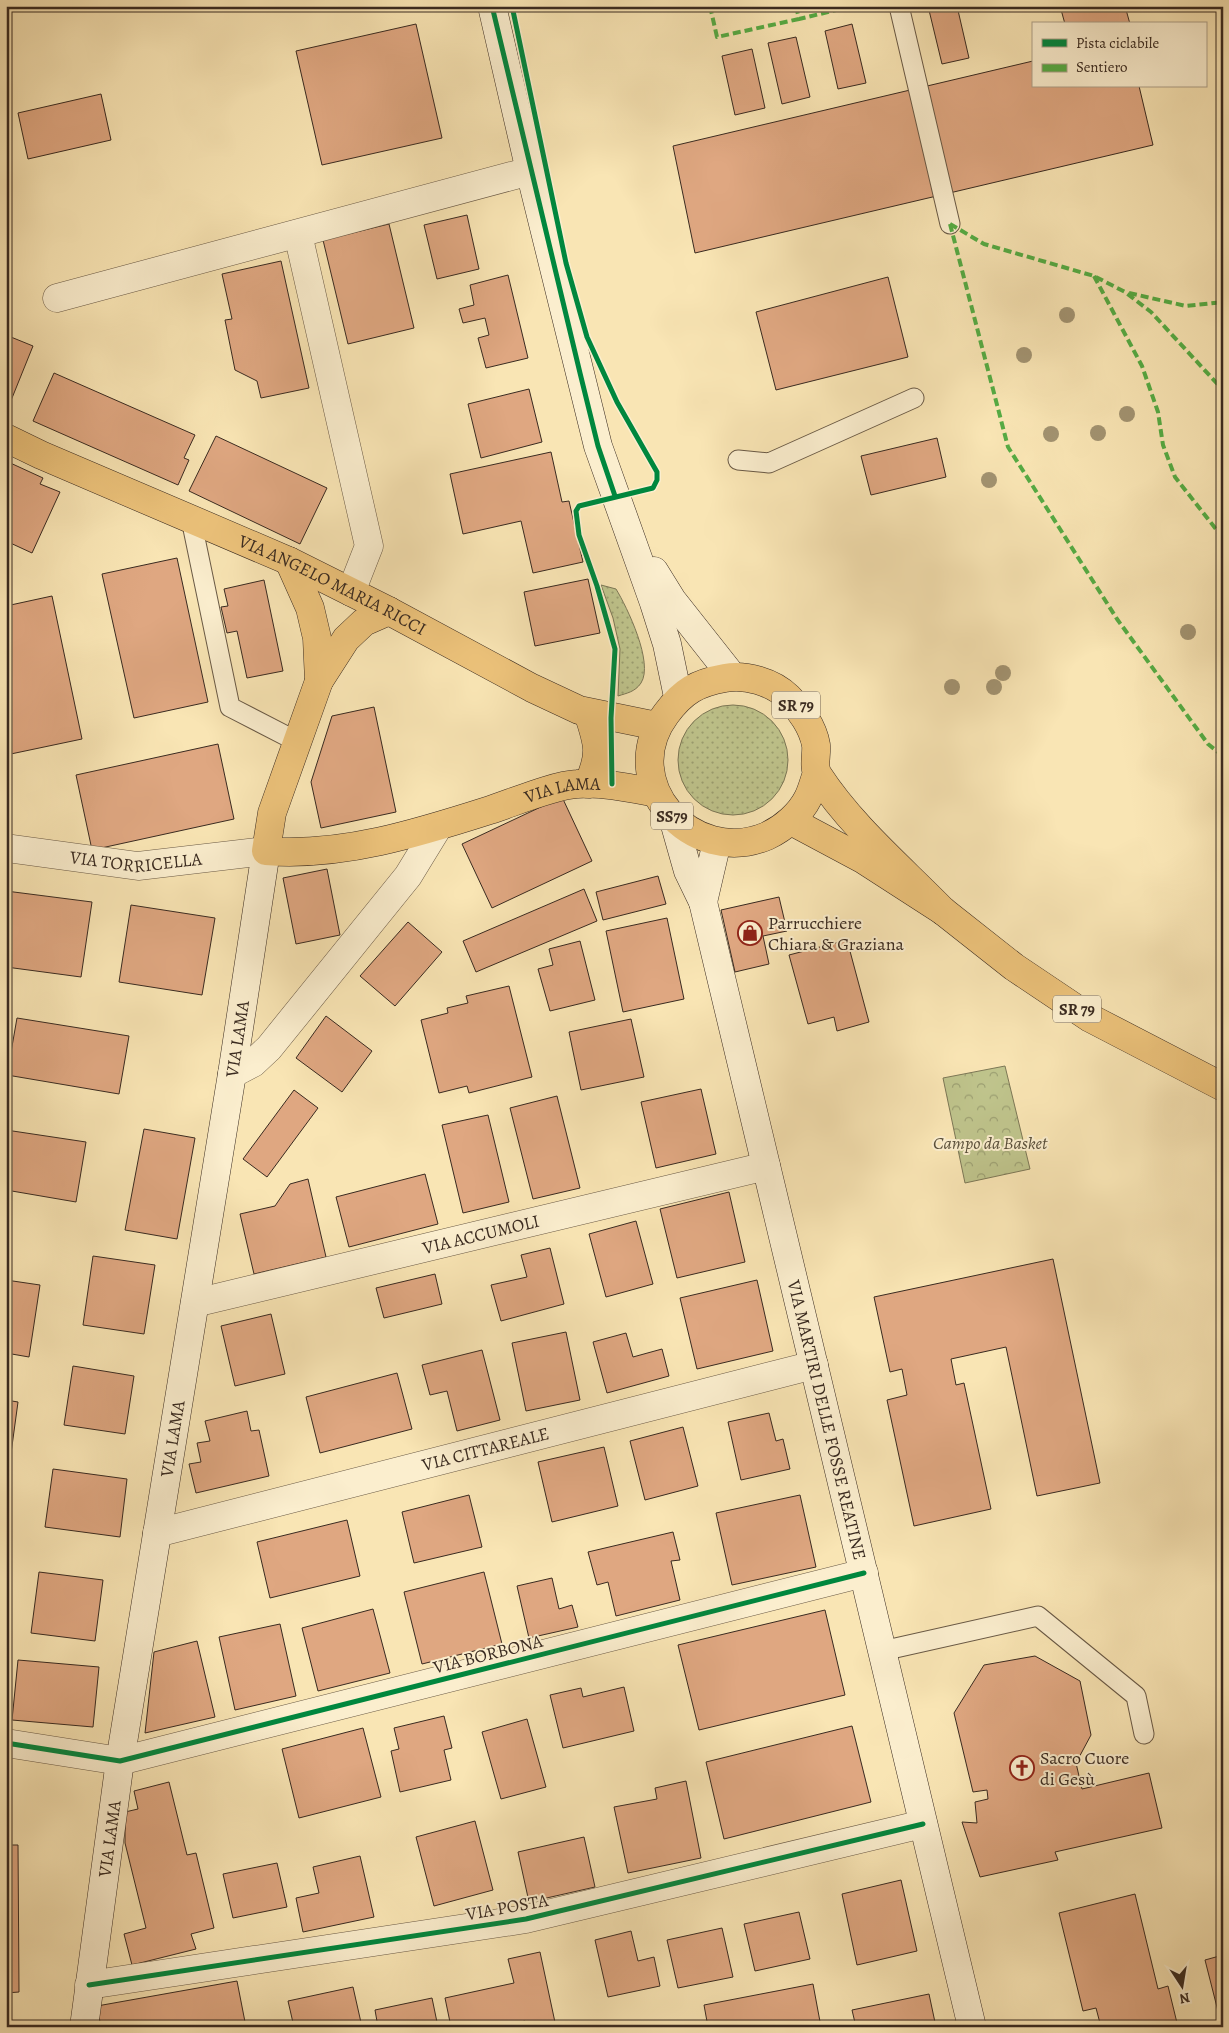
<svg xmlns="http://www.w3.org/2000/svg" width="1229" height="2033" viewBox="0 0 1229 2033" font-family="Alegreya,serif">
	<defs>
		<pattern id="grass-dots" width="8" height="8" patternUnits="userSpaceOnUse" patternTransform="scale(1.25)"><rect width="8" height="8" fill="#bfc48c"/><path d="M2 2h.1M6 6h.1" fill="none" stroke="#9c9f72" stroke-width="1.8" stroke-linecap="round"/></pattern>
		<pattern id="park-crowns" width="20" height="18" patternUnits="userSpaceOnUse" patternTransform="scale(1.25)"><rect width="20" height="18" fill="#bfc48c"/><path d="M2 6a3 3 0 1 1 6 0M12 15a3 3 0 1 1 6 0" fill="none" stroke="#9c9f72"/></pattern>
	</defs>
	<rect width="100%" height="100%" fill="#f9e5b4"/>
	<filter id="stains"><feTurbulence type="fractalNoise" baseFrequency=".004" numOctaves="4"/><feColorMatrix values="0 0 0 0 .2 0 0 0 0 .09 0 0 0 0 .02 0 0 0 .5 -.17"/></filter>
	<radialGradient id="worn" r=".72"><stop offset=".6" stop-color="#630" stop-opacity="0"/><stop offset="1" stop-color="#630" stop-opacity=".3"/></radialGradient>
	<!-- grass -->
	<g fill="url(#grass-dots)" stroke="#7c7756">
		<path d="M601 585 616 589C627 607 654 663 641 683 635 692 627 693 618 696L620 649 613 618Z"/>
		<circle cx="733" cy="760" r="55"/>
	</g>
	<!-- park -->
	<path fill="url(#park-crowns)" stroke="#7c7756" d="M1005 1066 1030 1169 965 1183 943 1078Z"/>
	<!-- building -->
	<g fill="#dfa781" stroke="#392a20">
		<path d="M928 6H957L969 58 942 64Z"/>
		<path d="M1060 6H1125L1130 24H1065Z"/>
		<path d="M416 24 442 138 322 165 296 51Z"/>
		<path d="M852 24 866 83 838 89 825 31Z"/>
		<path d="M796 37 810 97 782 104 768 43Z"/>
		<path d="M752 49 765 108 735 115 722 56Z"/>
		<path d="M1033 61V86H1139L1153 145 695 253 673 146Z"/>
		<path d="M101 94 111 140 28 159 18 113Z"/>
		<path d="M467 215 479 269 437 279 424 225Z"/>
		<path d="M389 224 414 328 348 344 323 240Z"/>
		<path d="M281 261 309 388 261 398 257 381 235 370 225 320 232 319 222 274Z"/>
		<path d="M508 275 528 358 486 368 478 338 489 335 485 318 463 323 459 309 474 305 470 285Z"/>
		<path d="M888 277 908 357 776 390 756 312Z"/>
		<path d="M6 335 33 346 10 403 6 402Z"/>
		<path d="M54 373 195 435 184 458 189 460 178 485 33 421Z"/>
		<path d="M529 389 542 442 481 458 468 404Z"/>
		<path d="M216 436 327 488 300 544 189 491Z"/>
		<path d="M937 438 946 477 871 495 861 456Z"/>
		<path d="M551 452 562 502 569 501 583 562 533 573 521 521 463 534 450 474Z"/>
		<path d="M6 461 43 478 40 484 60 492 32 553 6 541Z"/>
		<path d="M177 558 208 702 134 718 102 574Z"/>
		<path d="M588 579 600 633 535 646 524 592Z"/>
		<path d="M264 580 283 671 247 678 237 631 227 633 221 607 228 606 224 589Z"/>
		<path d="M52 596 82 739 6 755V606Z"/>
		<path d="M374 707 396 812 321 828 311 782 332 716Z"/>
		<path d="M218 744 234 819 92 850 76 775Z"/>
		<path d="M562 797 592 861 492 908 462 844Z"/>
		<path d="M327 869 340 935 296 944 283 878Z"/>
		<path d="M658 876 666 904 603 920 596 892Z"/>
		<path d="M584 889 597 921 476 972 463 941Z"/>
		<path d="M6 891 92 902 81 977 6 967Z"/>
		<path d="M779 897 787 931 763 936 769 964 735 972 721 910Z"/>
		<path d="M131 905 215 918 202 995 119 982Z"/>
		<path d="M667 918 684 999 623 1012 606 931Z"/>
		<path d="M408 922 442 952 395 1006 360 976Z"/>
		<path d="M847 940 869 1022 837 1031 834 1017 808 1024 789 955Z"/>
		<path d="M580 941 595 1000 550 1011 538 969 553 965 549 949Z"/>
		<path d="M509 986 532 1077 469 1093 467 1086 439 1093 421 1020 448 1013 447 1008 468 1003 466 996Z"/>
		<path d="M326 1016 372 1051 342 1092 296 1058Z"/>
		<path d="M17 1018 129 1036 119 1094 7 1075Z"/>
		<path d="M631 1019 644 1077 581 1090 569 1032Z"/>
		<path d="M701 1089 716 1154 656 1168 641 1102Z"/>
		<path d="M294 1090 318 1108 267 1177 243 1159Z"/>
		<path d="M557 1096 580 1188 533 1199 510 1108Z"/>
		<path d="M488 1115 509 1202 463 1213 442 1125Z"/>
		<path d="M144 1129 195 1138 177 1239 125 1230Z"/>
		<path d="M6 1130 86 1142 76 1202 6 1190Z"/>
		<path d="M425 1174 438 1224 349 1247 336 1197Z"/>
		<path d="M308 1179 326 1257 254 1274 240 1214 275 1206 290 1184Z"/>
		<path d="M729 1192 745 1262 677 1278 660 1209Z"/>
		<path d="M636 1221 653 1284 606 1297 589 1234Z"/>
		<path d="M550 1248 564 1304 501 1321 491 1285 527 1277 521 1255Z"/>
		<path d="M93 1256 155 1265 144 1334 83 1325Z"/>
		<path d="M1053 1259 1100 1483 1037 1496 1006 1347 951 1359 956 1385 964 1383 991 1509 914 1526 887 1400 907 1395 902 1369 890 1372 874 1297Z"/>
		<path d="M435 1274 442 1304 384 1318 376 1288Z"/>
		<path d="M6 1280 40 1285 29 1357 6 1353Z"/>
		<path d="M757 1280 773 1351 697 1369 680 1298Z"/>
		<path d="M271 1314 285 1374 235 1386 221 1326Z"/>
		<path d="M566 1332 580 1400 526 1411 512 1343Z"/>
		<path d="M626 1333 633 1357 662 1349 669 1376 607 1393 593 1342Z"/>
		<path d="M482 1350 500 1420 457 1431 447 1391 430 1395 422 1365Z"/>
		<path d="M73 1366 134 1376 125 1434 64 1425Z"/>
		<path d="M397 1373 412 1429 320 1453 306 1397Z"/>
		<path d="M6 1400 18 1402 9 1468H6Z"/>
		<path d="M247 1411 251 1431 259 1430 269 1476 196 1493 189 1464 201 1462 197 1443 210 1441 205 1421Z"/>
		<path d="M769 1413 776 1441 783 1439 790 1469 741 1480 728 1422Z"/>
		<path d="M683 1427 698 1486 645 1500 630 1441Z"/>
		<path d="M604 1447 618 1506 552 1522 538 1462Z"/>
		<path d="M53 1469 127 1479 120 1537 45 1527Z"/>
		<path d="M469 1495 482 1547 414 1563 402 1512Z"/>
		<path d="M800 1495 816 1567 732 1585 716 1513Z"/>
		<path d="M347 1520 360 1576 270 1598 257 1542Z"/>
		<path d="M673 1532 680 1560 671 1561 680 1600 616 1616 608 1582 597 1585 588 1552Z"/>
		<path d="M39 1572 103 1580 95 1641 31 1633Z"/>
		<path d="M484 1572 502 1644 422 1664 404 1592Z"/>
		<path d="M552 1578 559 1609 572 1605 578 1627 529 1638 517 1586Z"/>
		<path d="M373 1609 390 1673 318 1691 302 1628Z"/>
		<path d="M825 1610 845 1695 699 1730 678 1645Z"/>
		<path d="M280 1624 296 1696 235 1710 219 1637Z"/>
		<path d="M197 1641 215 1717 145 1733 154 1652Z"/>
		<path d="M1035 1656 1080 1681 1091 1735 1076 1763 1082 1789 1149 1773 1162 1828 1055 1852 1058 1860 980 1877 962 1822 977 1823 975 1802 988 1799 987 1790 973 1792 954 1713 984 1665Z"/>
		<path d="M18 1660 99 1667 93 1727 12 1720Z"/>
		<path d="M624 1687 634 1731 563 1748 550 1695 581 1688 583 1697Z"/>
		<path d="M444 1716 452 1748 444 1750 451 1780 400 1792 391 1751 399 1749 394 1728Z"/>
		<path d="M527 1719 546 1787 501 1799 482 1732Z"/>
		<path d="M852 1726 871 1802 724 1839 706 1762Z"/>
		<path d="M363 1728 381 1797 299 1818 282 1749Z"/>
		<path d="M686 1781 701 1858 628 1873 614 1807 657 1799 655 1788Z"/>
		<path d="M169 1782 187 1855 196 1853 214 1928 191 1934 196 1949 132 1965 124 1934 146 1928 125 1843V1812L138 1809 134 1791Z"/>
		<path d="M475 1821 493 1890 434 1906 416 1837Z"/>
		<path d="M584 1837 595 1887 529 1902 518 1852Z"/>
		<path d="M6 1845H18L19 1992 6 1993Z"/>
		<path d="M360 1856 374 1917 303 1932 296 1898 319 1893 313 1867Z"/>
		<path d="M277 1863 287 1907 233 1918 223 1874Z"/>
		<path d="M901 1880 917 1951 857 1965 842 1894Z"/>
		<path d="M1135 1894 1158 1989 1168 1986 1178 2027H1101L1096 2008 1083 2011 1059 1913Z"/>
		<path d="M799 1912 810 1959 755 1971 744 1924Z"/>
		<path d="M722 1928 733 1977 678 1988 667 1940Z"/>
		<path d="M631 1931 638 1961 654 1957 660 1986 608 1997 595 1940Z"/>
		<path d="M540 1952 556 2027H527L525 2021 499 2027H451L445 1998 514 1983 508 1959Z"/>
		<path d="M1223 1955V2027H1222L1205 1960Z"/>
		<path d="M237 1981 246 2027H101L97 2006Z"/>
		<path d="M813 1984 821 2027H708L704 2005Z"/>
		<path d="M353 1987 362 2027H294L288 2001Z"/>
		<path d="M929 1994 936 2027H856L852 2010Z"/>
		<path d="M432 1998 438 2027H378L375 2010Z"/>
	</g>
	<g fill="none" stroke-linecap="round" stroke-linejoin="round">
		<defs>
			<g id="service">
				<path d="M899 6 950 224"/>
				<path d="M738 460 769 463 914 398"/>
				<path d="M191 519 230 707 296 741"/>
				<path d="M882 1651 1038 1616 1136 1696 1144 1734"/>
			</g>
			<g id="minor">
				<path d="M298 234 369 546 351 592"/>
				<path d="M57 298 530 171"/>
				<path id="s1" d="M6 848 138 866 266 851"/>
				<path d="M232 1074 253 1063 269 1048 408 876 438 827"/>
				<path id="s2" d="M195 1303 766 1166"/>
				<path id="s3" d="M157 1533 814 1365"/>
				<path d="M6 1743 120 1761 864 1573"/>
				<path d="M89 1985 526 1919 923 1824"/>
			</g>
			<g id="secondary">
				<path d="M492 6 530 171 598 446 654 603 667 644 678 697"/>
				<path d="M654 571 672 600 732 676"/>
				<path id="s4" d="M673 818 688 871 703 902 972 2027"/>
				<path d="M703 902 717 842"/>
				<path id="s5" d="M84 2027 120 1761 232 1074 266 851"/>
			</g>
			<g id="primary">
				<path id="s6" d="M6 438 41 455 289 561 389 611 532 688 579 710 657 726"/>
				<path id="s7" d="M289 561 310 608 317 638 319 681 272 813 266 851C342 857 418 833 490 810 512 803 554 785 577 784 604 782 630 788 656 793"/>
				<path d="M319 681 346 639 364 622 389 611"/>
				<path d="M817 773C814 781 812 790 808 798 800 814 784 828 767 836 692 868 615 782 666 714 683 691 697 683 725 678 745 674 773 682 788 697 800 709 813 727 816 745 817 754 813 767 818 775 851 826 901 868 943 911"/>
				<path d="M588 784C602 754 598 743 588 713"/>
				<path d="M791 821 864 860 943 911 1014 967 1090 1018 1223 1087"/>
			</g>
		</defs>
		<!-- service casing -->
		<use href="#service" stroke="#695945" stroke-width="21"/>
		<!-- minor casing -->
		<use href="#minor" stroke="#695945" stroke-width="29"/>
		<!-- secondary casing -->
		<use href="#secondary" stroke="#392a20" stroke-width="29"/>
		<!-- primary casing -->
		<use href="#primary" stroke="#392a20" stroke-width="29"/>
		<!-- service -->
		<use href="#service" stroke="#fbeece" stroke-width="19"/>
		<!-- minor -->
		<use href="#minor" stroke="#fbeece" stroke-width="28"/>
		<!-- secondary -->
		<use href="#secondary" stroke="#fbeece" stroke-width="28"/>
		<!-- primary -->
		<use href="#primary" stroke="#ecc27a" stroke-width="28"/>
		<!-- quiet -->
		<g stroke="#55ab43" stroke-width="4" stroke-dasharray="8 4" stroke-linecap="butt">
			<path d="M710 6 717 37 799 19"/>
			<path d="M796 6 799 19 853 6"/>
			<path d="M950 224 1008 447 1117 619 1208 744 1223 756"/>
			<path d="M950 224 984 244 1094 276 1125 292 1151 312 1223 390"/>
			<path d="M1094 276 1142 366 1158 412 1163 445 1175 477 1223 538"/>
			<path d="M1129 293 1186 306 1223 302"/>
		</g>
		<defs>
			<g id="cycleway">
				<path d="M492 6 580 373 598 446 615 496"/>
				<path d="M512 6 566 263 587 337 617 402 657 472V480L653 488 579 506 576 511 579 535 597 586 615 649 611 718 612 784"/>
				<path d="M6 1743 120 1761 864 1573"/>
				<path d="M89 1985 526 1919 923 1824"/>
			</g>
		</defs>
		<!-- cycleway casing -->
		<use href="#cycleway" stroke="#fbeece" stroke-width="8"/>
		<!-- cycleway -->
		<use href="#cycleway" stroke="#00873e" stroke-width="5"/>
	</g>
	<!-- trees -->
	<g fill="#a29371">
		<circle cx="1067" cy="315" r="8"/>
		<circle cx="1024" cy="355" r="8"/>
		<circle cx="1127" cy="414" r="8"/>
		<circle cx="1098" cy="433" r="8"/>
		<circle cx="1051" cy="434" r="8"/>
		<circle cx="989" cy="480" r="8"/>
		<circle cx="1188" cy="632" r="8"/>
		<circle cx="1003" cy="673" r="8"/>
		<circle cx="952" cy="687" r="8"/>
		<circle cx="994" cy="687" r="8"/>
	</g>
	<!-- icons -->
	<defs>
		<symbol id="shop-ring" viewBox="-11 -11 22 22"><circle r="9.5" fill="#fbeece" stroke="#8f2418" stroke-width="1.5"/><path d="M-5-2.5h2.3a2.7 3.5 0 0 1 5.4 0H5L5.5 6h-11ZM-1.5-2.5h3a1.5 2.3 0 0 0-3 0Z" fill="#8f2418"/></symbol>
		<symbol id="church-ring" viewBox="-11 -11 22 22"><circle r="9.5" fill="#fbeece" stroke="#8f2418" stroke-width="1.5"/><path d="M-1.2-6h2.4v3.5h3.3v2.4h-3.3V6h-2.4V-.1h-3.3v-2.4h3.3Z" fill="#8f2418"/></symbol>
	</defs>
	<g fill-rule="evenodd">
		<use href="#shop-ring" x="736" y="919" width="28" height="28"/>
		<use href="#church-ring" x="1008" y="1754" width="28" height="28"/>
	</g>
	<g text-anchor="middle" stroke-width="4" stroke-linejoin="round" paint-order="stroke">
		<!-- shield labels -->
		<g fill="#fbeece" stroke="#736554" stroke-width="1">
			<rect x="772" y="691.5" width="48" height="27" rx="4"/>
			<rect x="651" y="802.5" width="42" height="27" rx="4"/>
			<rect x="1053" y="995.5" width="48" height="27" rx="4"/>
		</g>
		<g font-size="16" font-weight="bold" fill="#392a20">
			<text x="796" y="711">SR 79</text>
			<text x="672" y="822">SS79</text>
			<text x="1077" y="1015">SR 79</text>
		</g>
		<!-- street labels -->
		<g font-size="18" fill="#392a20" stroke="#fbeece">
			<text dy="6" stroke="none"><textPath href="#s6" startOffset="358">VIA ANGELO MARIA RICCI</textPath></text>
			<text dy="6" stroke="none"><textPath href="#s7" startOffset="609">VIA LAMA</textPath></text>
			<text dy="6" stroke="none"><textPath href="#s1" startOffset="131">VIA TORRICELLA</textPath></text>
			<text dy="6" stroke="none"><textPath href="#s5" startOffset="1000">VIA LAMA</textPath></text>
			<text dy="6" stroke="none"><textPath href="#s2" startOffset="294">VIA ACCUMOLI</textPath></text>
			<text dy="6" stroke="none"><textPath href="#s4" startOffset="622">VIA MARTIRI DELLE FOSSE REATINE</textPath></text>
			<text dy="6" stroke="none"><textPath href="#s5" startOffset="595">VIA LAMA</textPath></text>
			<text dy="6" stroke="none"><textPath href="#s3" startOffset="339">VIA CITTAREALE</textPath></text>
			<text transform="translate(488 1654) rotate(-14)" y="6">VIA BORBONA</text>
			<text dy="6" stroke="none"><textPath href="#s5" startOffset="190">VIA LAMA</textPath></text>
			<text transform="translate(507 1907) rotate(-10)" y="6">VIA POSTA</text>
		</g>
		<!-- poi labels -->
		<g font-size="18" fill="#392a20" stroke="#fbeece" text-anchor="start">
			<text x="768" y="929">Parrucchiere<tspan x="768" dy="21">Chiara &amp; Graziana</tspan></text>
			<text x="1040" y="1764">Sacro Cuore<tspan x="1040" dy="21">di Gesù</tspan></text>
		</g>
		<!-- park labels -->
		<g font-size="18" font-style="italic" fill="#5a503b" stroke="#fbeece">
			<text x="990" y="1149">Campo da Basket</text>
		</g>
	</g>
	<!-- margin -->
	<rect width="1229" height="2033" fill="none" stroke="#f9e5b4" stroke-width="25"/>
	<rect x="8" y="8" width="1214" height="2018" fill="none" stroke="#392a20" stroke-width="2.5"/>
	<rect x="12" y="12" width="1204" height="2008" fill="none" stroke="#392a20"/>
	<!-- legend -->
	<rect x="1032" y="22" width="175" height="65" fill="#fbeece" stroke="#ada088"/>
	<rect x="1042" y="39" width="25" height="8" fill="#00873e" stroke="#ada088"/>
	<text x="1076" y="48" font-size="15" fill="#392a20">Pista ciclabile</text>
	<rect x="1042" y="64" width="25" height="8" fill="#55ab43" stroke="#ada088"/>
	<text x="1076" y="72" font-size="15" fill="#392a20">Sentiero</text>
	<!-- north arrow -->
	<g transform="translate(1182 1986) rotate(168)" stroke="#fbeece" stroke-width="4" paint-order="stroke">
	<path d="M0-4L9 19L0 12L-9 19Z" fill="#392a20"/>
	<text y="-8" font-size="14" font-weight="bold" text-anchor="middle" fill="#392a20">N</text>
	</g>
	<rect width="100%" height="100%" filter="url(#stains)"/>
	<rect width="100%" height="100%" fill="url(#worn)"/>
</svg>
